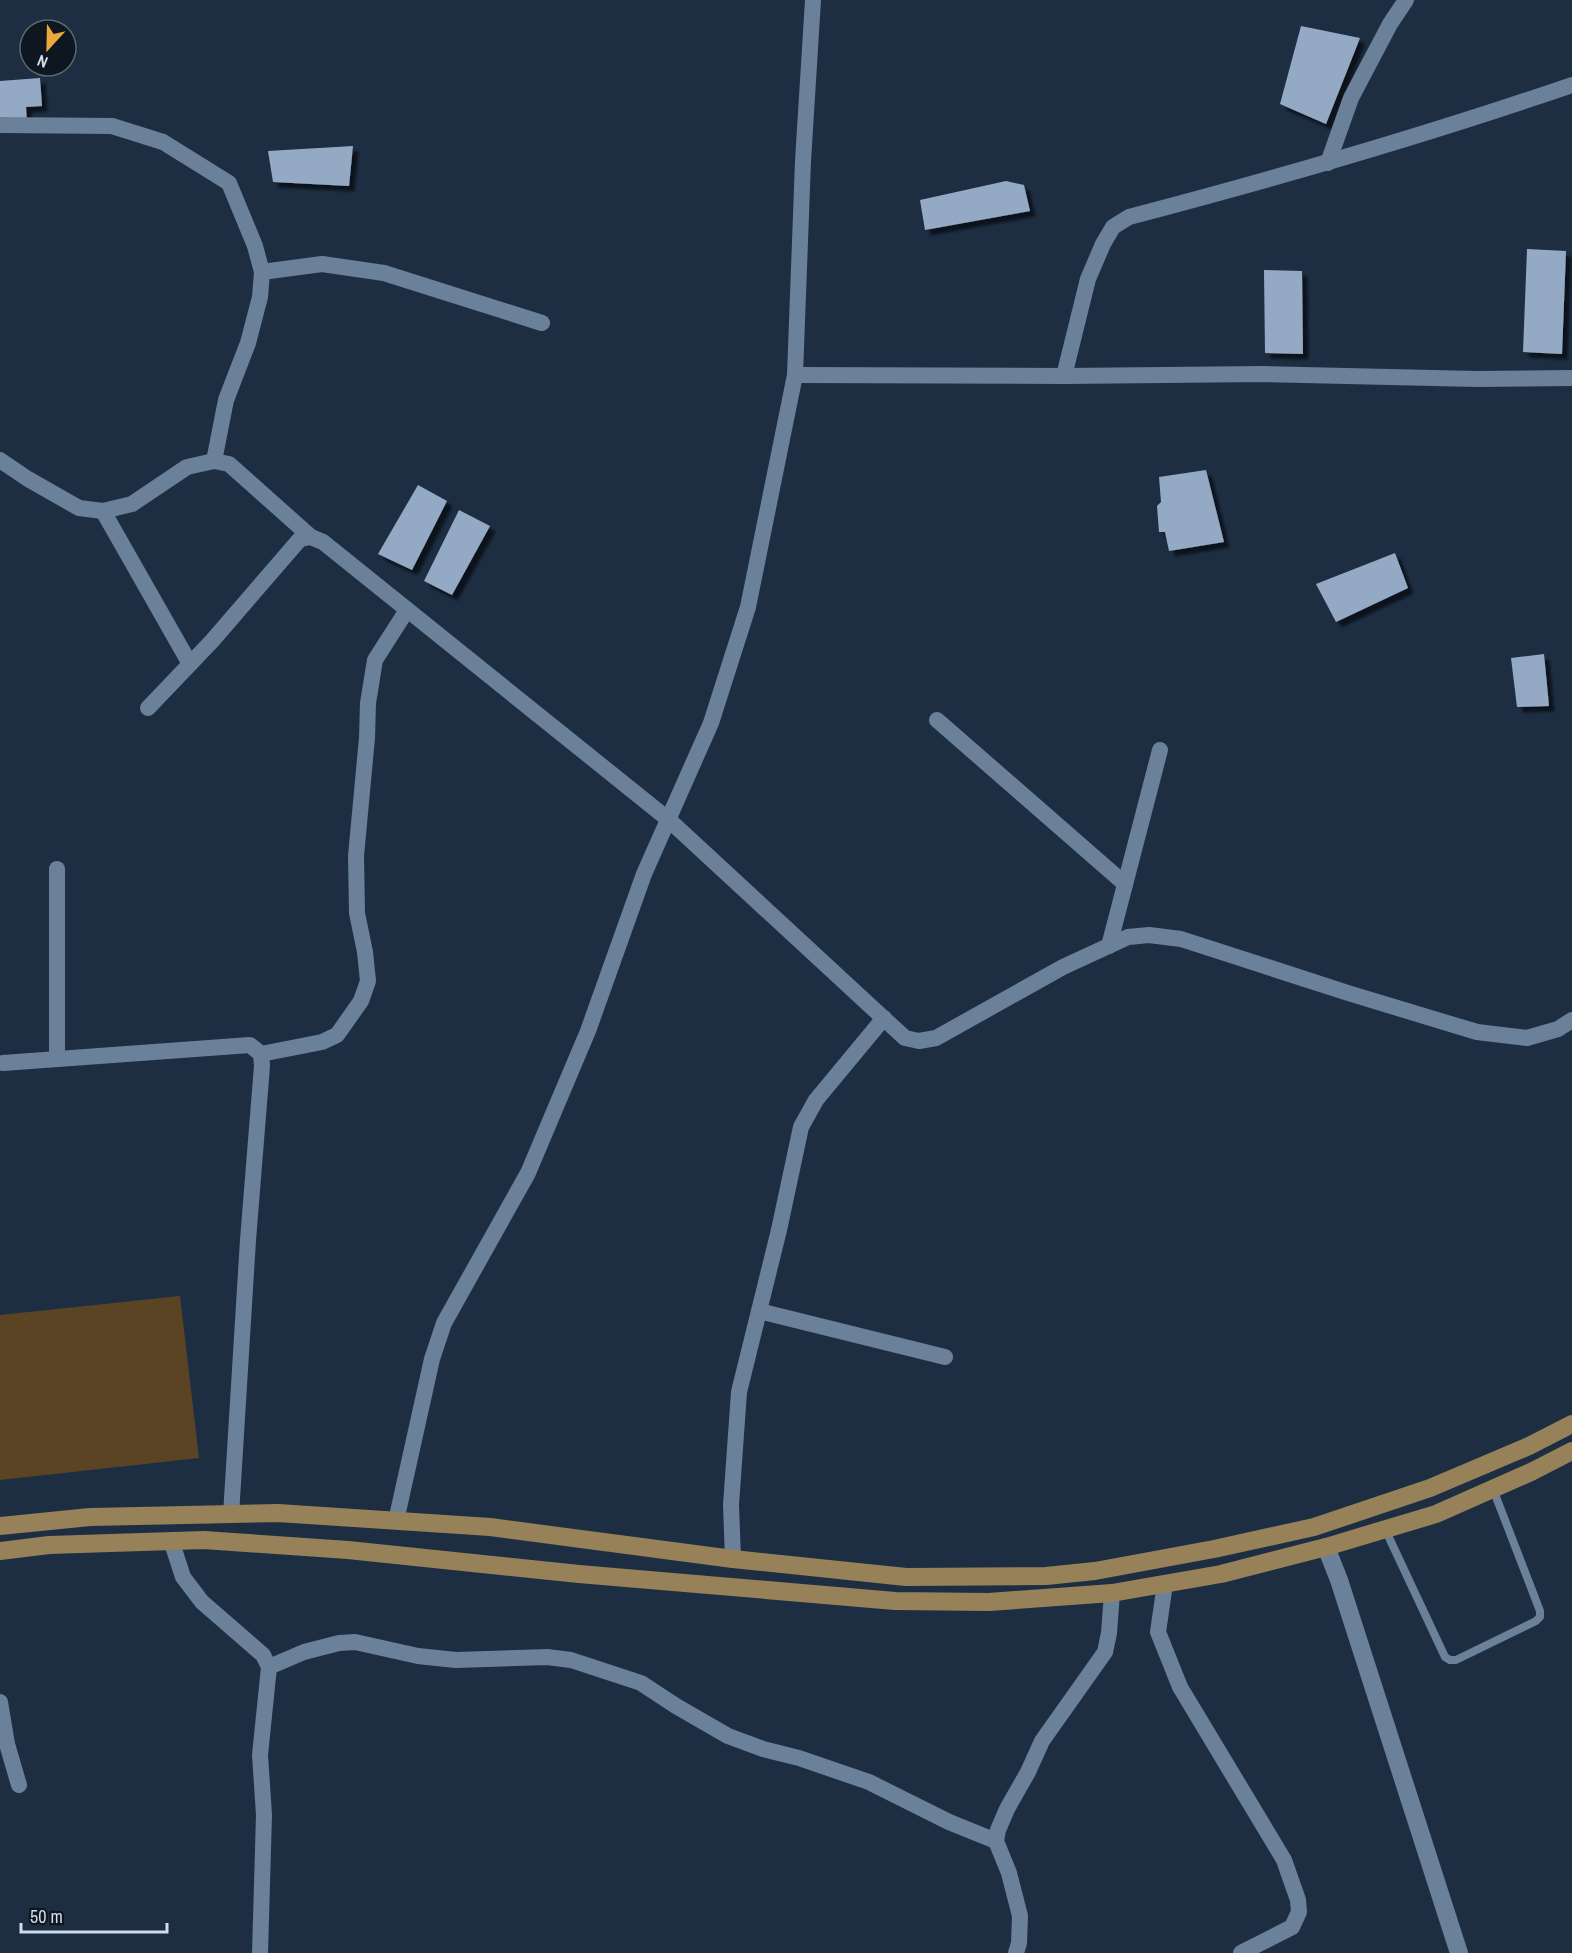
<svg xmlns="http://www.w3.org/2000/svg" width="1572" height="1953" viewBox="0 0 1572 1953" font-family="'Archivo Narrow',sans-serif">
	<defs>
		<filter id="shadow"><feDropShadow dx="5.5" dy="5.5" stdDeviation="1.5" flood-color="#0009"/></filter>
	</defs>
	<rect width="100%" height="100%" fill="#1d2e43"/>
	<!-- green -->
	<path fill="#5b4424" d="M180 1296 199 1458 0 1480V1315Z"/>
	<!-- building -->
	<g fill="#94aac4" filter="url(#shadow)">
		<path d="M1301 26 1360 38 1326 124 1280 104Z"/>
		<path d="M40 78 42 106 26 107 27 123 0 124V81Z"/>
		<path d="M353 146 349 186 273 182 268 151Z"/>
		<path d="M1006 181 1024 185 1030 211 925 230 920 200Z"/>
		<path d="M1527 249 1566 251 1562 354 1523 352Z"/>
		<path d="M1264 270 1302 271 1303 354 1265 353Z"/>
		<path d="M1206 470 1224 542 1169 551 1165 532H1159L1157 506 1161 502 1159 477Z"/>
		<path d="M418 485 447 501 412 570 378 554Z"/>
		<path d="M459 510 490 526 452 595 424 581Z"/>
		<path d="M1395 553 1408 588 1336 622 1316 584Z"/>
		<path d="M1544 654 1549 706 1517 707 1511 658Z"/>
	</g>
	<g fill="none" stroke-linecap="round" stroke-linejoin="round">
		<!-- service -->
		<path stroke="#6b8099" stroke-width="8" d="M1385 1529 1445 1657 1450 1660H1456L1536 1621 1540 1617V1611L1493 1489"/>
		<!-- minor -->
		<g stroke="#6b8099" stroke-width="16">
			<path d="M0 125 112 126 163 142 229 183 255 246 262 272 260 297 248 343 226 400 214 461"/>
			<path d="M1328 163 1351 98 1390 24 1406 0"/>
			<path d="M262 272 322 264 384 273 542 323"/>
			<path d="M795 375 1064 376 1264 374 1477 379 1572 378"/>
			<path d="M1064 376 1088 279 1103 244 1113 227 1129 217C1278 178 1426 135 1572 85"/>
			<path d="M0 460 28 479 79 508 103 511 132 504 187 467 214 461 229 464 311 537"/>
			<path d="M103 511 190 664"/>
			<path d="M148 708 212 641 300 539 311 537 323 542 669 820 905 1038 919 1041 936 1038 1063 967 1128 937 1149 935 1181 939 1348 993 1477 1032 1527 1038 1558 1029 1572 1020"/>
			<path d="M937 720 1125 884"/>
			<path d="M1109 946 1160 750"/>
			<path d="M261 1054 322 1042 337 1035 361 1001 368 981 365 952 357 913 356 856 367 738 368 703 375 660 407 610"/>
			<path d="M57 1059V869"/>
			<path d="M3 1063 250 1045 261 1054 262 1066 248 1240 231 1515"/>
			<path d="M759 1311 945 1357"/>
			<path d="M396 1521 432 1359 444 1323 528 1173 588 1031 644 874 711 723 748 607 795 375 803 161 813 0"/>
			<path d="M171 1540 183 1577 202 1602 263 1655 269 1667 260 1755 264 1815 260 1953"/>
			<path d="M733 1559 731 1505 739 1392 779 1230 801 1127 816 1100 884 1018"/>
			<path d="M1165 1584 1158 1632 1180 1687 1284 1860 1298 1900 1299 1912 1292 1927 1241 1953"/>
			<path d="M269 1667 304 1652 339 1643 355 1642 418 1656 456 1660 547 1657 571 1660 641 1683 676 1706 728 1736 763 1749 799 1758 869 1782 949 1822 996 1841"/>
			<path d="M0 1702 7 1744 19 1785"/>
			<path d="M1016 1953 1019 1943 1020 1916 1009 1873 996 1841 998 1830 1007 1809 1028 1772 1042 1741 1105 1652 1109 1633 1112 1593"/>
		</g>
		<!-- tertiary -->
		<path stroke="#6b8099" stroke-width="18" d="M1326 1547 1339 1580 1459 1953"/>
		<!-- primary -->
		<g stroke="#978159" stroke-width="18">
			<path d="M0 1526 90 1517 278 1513 490 1527 733 1559 906 1577 1046 1576 1095 1571 1214 1549 1314 1527 1430 1488 1529 1446 1572 1424"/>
			<path d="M0 1551 49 1545 204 1540 348 1550 579 1574 895 1601 989 1602 1112 1593 1221 1574 1326 1547 1436 1514 1531 1472 1572 1451"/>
		</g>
	</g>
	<!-- north arrow -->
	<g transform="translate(48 48) rotate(202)"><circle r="28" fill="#0e1620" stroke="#5c6671" stroke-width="1.5"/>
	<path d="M0-4.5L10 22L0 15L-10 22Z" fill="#eda83b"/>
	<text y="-9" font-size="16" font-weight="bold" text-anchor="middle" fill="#d2ddeb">N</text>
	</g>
	<!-- scale -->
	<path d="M21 1923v9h146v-9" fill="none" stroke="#d2ddeb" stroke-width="3"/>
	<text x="30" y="1923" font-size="18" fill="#d2ddeb" stroke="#0e1620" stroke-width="4.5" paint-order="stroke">50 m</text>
</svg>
